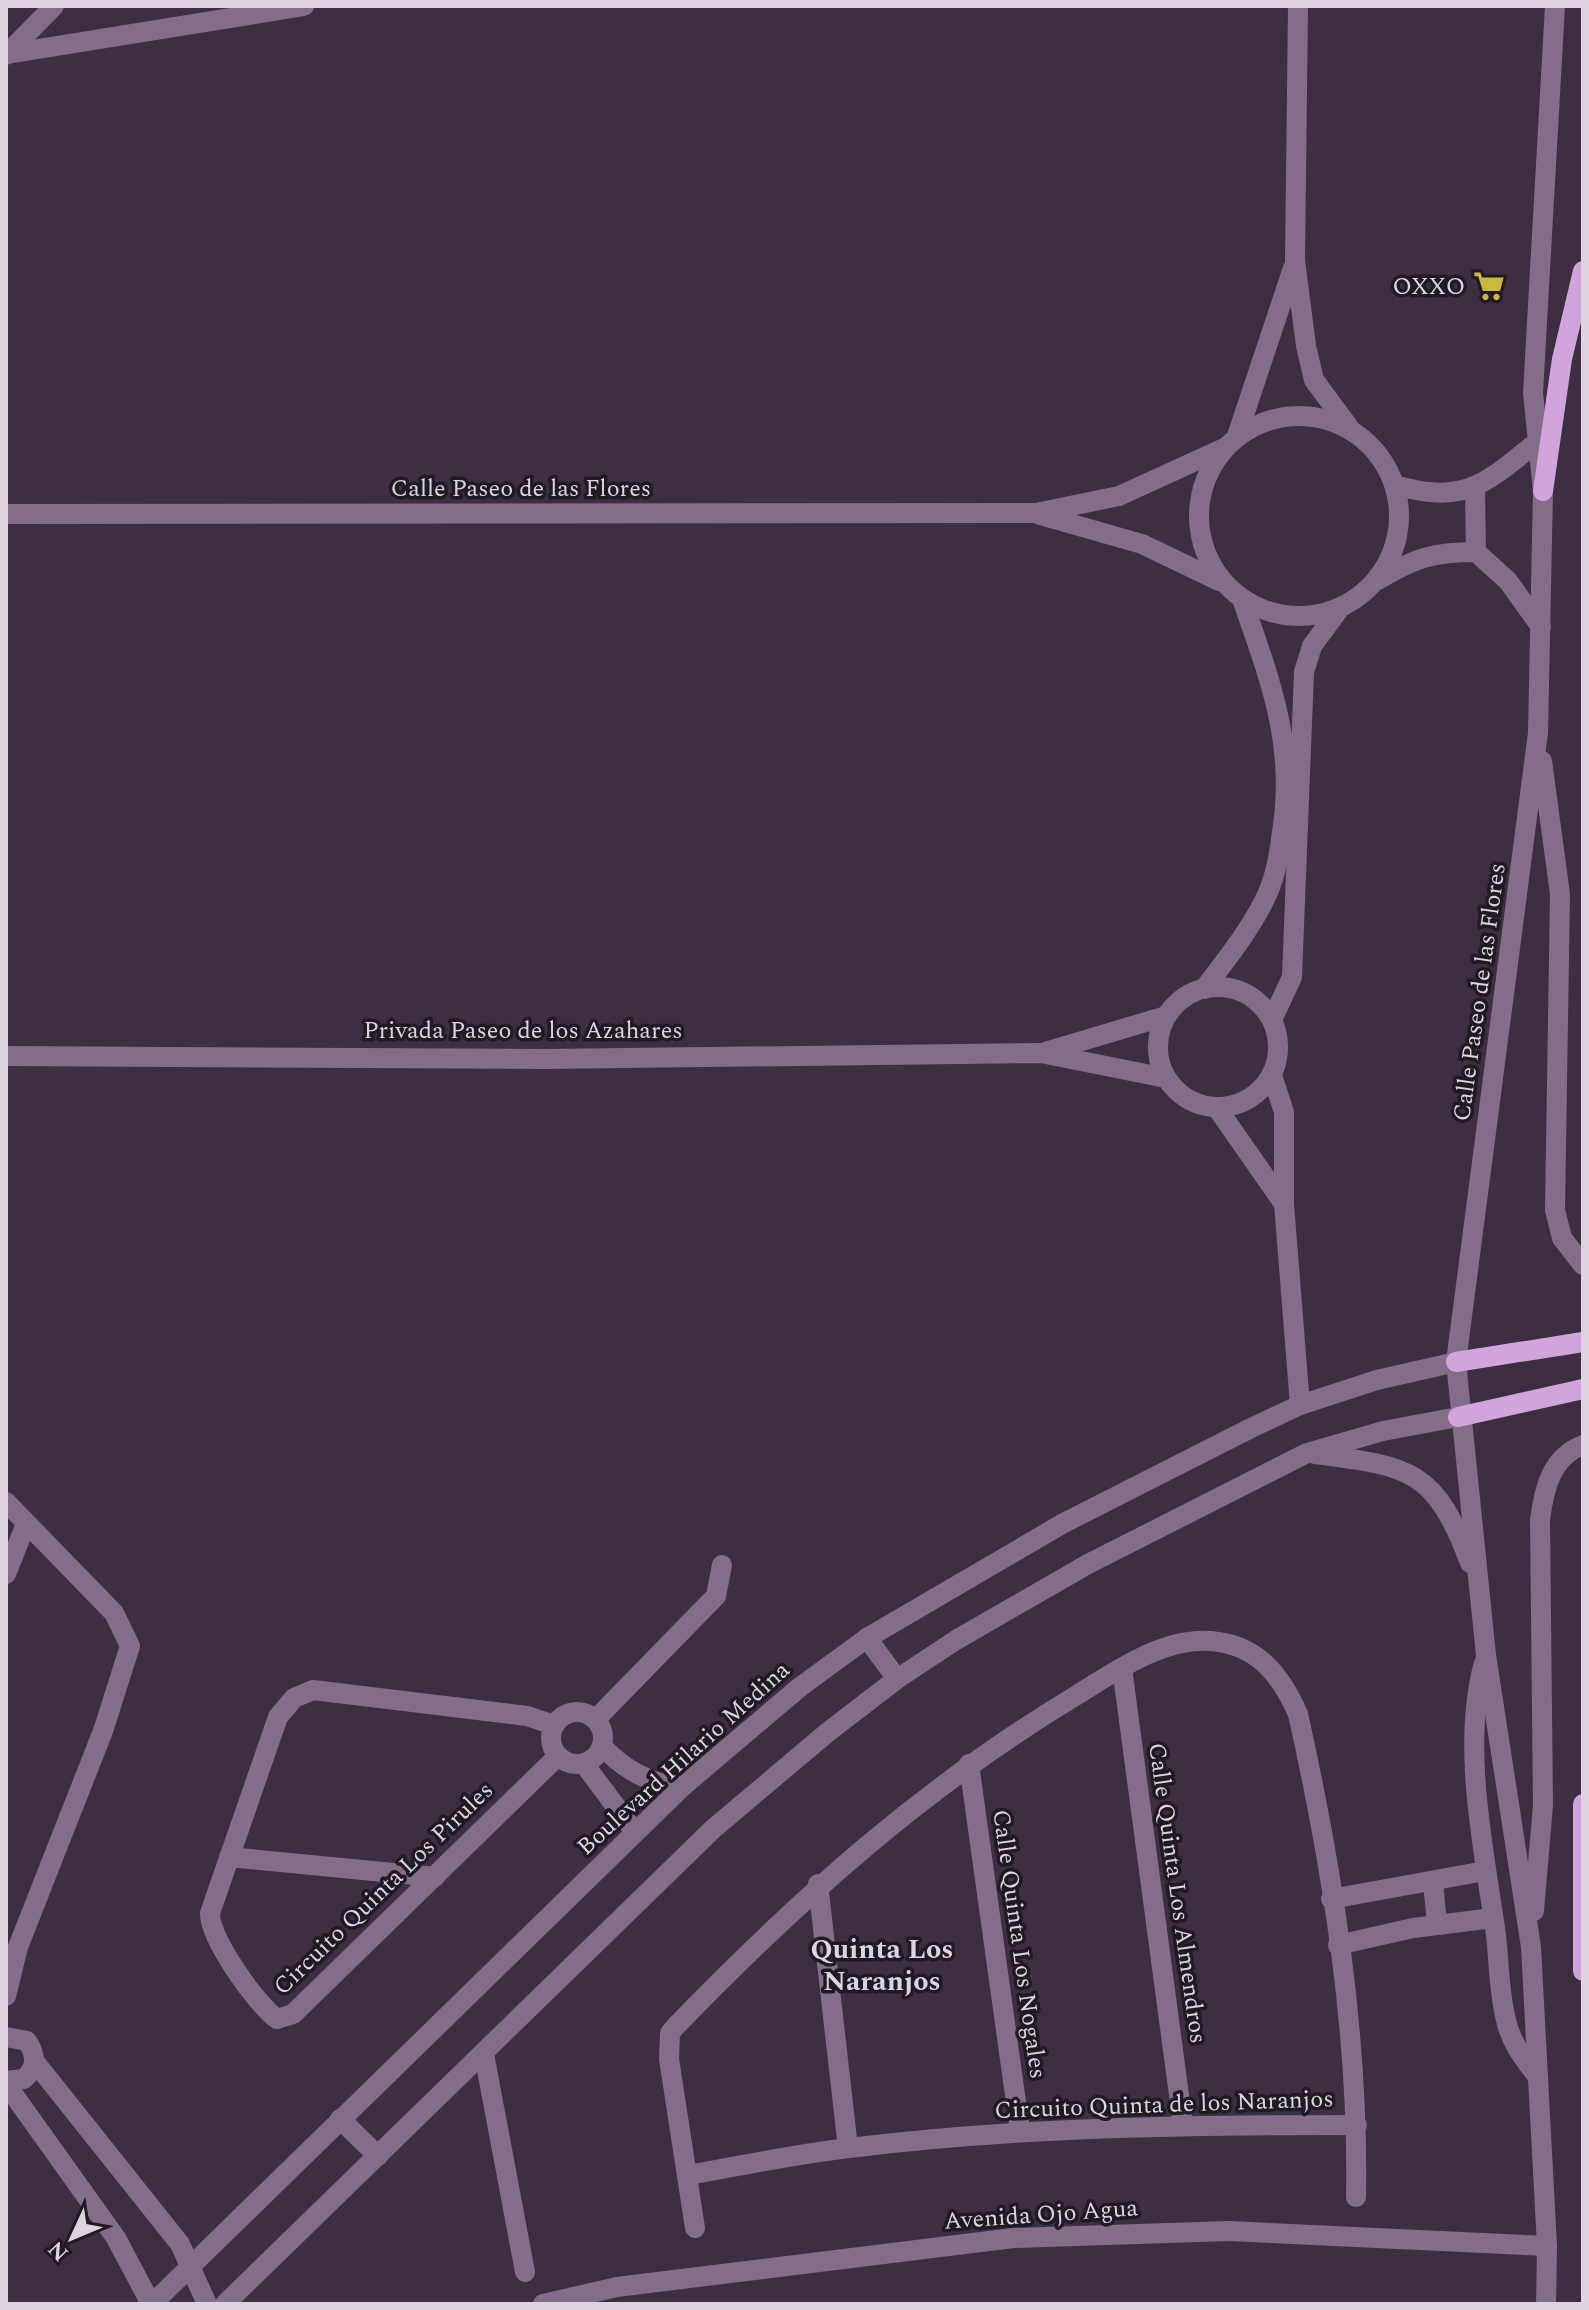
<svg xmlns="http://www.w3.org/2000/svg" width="1589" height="2310" viewBox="0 0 1589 2310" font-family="Spectral,serif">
	<rect width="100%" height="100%" fill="#3d2f41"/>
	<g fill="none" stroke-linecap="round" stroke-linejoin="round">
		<!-- minor -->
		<g stroke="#836d89" stroke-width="20">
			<path d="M1298 6 1295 260 1306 346 1314 380 1348 426"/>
			<path d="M7 54 304 6"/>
			<path d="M6 55 54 6"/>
			<circle cx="1299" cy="516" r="100"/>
			<path d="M1237 436 1293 268"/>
			<path d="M1395 485C1465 505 1485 484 1537 442"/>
			<path d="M1475 488 1476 552"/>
			<path d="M6 514 1036 513 1119 496 1224 448"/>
			<path d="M1040 515 1142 544 1219 581"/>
			<path d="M1378 580C1415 558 1433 552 1476 552L1508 581 1541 627"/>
			<path d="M1542 761 1560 894 1555 1210 1562 1238 1583 1265"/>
			<circle cx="1218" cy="1047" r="60"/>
			<path d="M1204 989C1225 961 1247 934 1263 903 1275 881 1279 856 1282 832 1296 745 1270 680 1242 599"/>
			<path d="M1272 1020 1292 977 1304 672 1312 646 1340 608"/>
			<path d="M1045 1052 1166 1016"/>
			<path d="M6 1056 546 1059 1041 1053 1166 1078"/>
			<path d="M1272 1075 1284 1112V1204L1300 1405"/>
			<path d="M1217 1108 1284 1204"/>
			<path d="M1315 1454C1408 1466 1435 1468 1470 1563"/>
			<path d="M6 1502 114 1613 130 1646 103 1731 18 1947 6 1996"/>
			<path d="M6 1574 26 1524"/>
			<path d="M867 1638 897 1679"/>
			<path d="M1484 1663C1461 1746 1484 1850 1496 1935 1499 1962 1499 1993 1506 2020 1511 2043 1524 2059 1538 2077"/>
			<path d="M1122 1668 1183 2125"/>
			<circle cx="577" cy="1738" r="26"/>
			<path d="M596 1719 716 1596 722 1565"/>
			<path d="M554 1725 527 1716 313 1690 294 1698 278 1717 210 1913C209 1938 257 2005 277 2019L293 2014 558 1756"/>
			<path d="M602 1746C624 1770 650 1784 682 1787"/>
			<path d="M584 1764 635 1832"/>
			<path d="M969 1764 1020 2131"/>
			<path d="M229 1857 435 1877"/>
			<path d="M1433 1882 1437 1924"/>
			<path d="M818 1884 848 2148"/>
			<path d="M1331 1899 1485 1871"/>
			<path d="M1534 1911 1543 1805 1540 1520C1544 1489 1551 1457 1583 1445"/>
			<path d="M1338 1945 1413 1928 1493 1918"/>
			<path d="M6 2037 27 2041C37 2056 37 2067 24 2079L6 2081"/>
			<path d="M484 2054 525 2272"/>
			<path d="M35 2062 180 2244 207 2304"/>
			<path d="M6 2084 116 2238 151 2304"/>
			<path d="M340 2119 378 2156"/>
			<path d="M687 2175C741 2166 795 2154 849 2148 1018 2127 1187 2125 1357 2125"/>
			<path d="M695 2228 669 2059 670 2033 676 2026C800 1898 924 1787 1077 1695 1116 1671 1162 1638 1210 1641 1257 1644 1281 1675 1298 1714 1333 1871 1359 2036 1356 2197"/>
			<path d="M152 2304 682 1787 800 1687 867 1638 1062 1524 1249 1429 1300 1405 1377 1380 1456 1362"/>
			<path d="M225 2304 713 1829 828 1732 897 1679 956 1640 1088 1564 1307 1453 1383 1431 1458 1417"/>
			<path d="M543 2304 617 2287 1013 2238 1229 2231 1547 2246"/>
			<path d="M1546 2304 1547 2246 1531 1947 1486 1655 1456 1362 1538 733 1543 491 1533 393 1555 6"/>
		</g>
		<!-- major -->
		<g stroke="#d1a4dc" stroke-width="20">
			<path d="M1543 491 1562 359 1583 271"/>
			<path d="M1456 1362 1583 1342"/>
			<path d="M1458 1417 1583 1389"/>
			<path d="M1583 1804V1971"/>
		</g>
	</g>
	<!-- icons -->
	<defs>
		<symbol id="supermarket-bare" viewBox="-9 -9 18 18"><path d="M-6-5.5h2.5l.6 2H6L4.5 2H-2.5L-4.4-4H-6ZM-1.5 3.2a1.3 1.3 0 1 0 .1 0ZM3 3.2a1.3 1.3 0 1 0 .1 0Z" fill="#caba3a" stroke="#201a22" stroke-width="2.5" paint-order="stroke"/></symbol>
	</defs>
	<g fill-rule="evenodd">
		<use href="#supermarket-bare" x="1467" y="264" width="44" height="44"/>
	</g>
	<g text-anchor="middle" stroke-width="7" stroke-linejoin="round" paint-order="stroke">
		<!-- poi labels -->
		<g font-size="24" fill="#ddd4e0" stroke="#201a22" text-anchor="end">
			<text x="1465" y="294">OXXO</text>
		</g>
		<!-- street labels -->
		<g font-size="24" fill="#ddd4e0" stroke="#201a22">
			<text x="521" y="496">Calle Paseo de las Flores</text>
			<text transform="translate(1479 992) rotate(-82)" y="8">Calle Paseo de las Flores</text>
			<text x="523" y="1038">Privada Paseo de los Azahares</text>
			<text transform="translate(683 1758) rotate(-42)" y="8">Boulevard Hilario Medina</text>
			<text transform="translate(383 1888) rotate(-44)" y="8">Circuito Quinta Los Pirules</text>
			<text transform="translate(1178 1893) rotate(82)" y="8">Calle Quinta Los Almendros</text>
			<text transform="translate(1020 1944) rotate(82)" y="8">Calle Quinta Los Nogales</text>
			<text transform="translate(1164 2104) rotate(-2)" y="8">Circuito Quinta de los Naranjos</text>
			<text transform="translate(1041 2214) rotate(-4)" y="8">Avenida Ojo Agua</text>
		</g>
		<!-- quarter labels -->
		<g font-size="28" font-weight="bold" fill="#ddd4e0" stroke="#201a22">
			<text x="882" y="1958">Quinta Los<tspan x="882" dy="32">Naranjos</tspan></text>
		</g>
	</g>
	<!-- border -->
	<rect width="1589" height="2310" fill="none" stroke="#ddd4e0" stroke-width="16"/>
	<!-- north arrow -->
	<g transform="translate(72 2238) rotate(226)" stroke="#201a22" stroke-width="6" paint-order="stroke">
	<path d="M0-6L14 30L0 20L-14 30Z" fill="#ddd4e0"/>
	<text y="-12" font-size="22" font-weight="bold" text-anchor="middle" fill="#ddd4e0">N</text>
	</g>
</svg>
